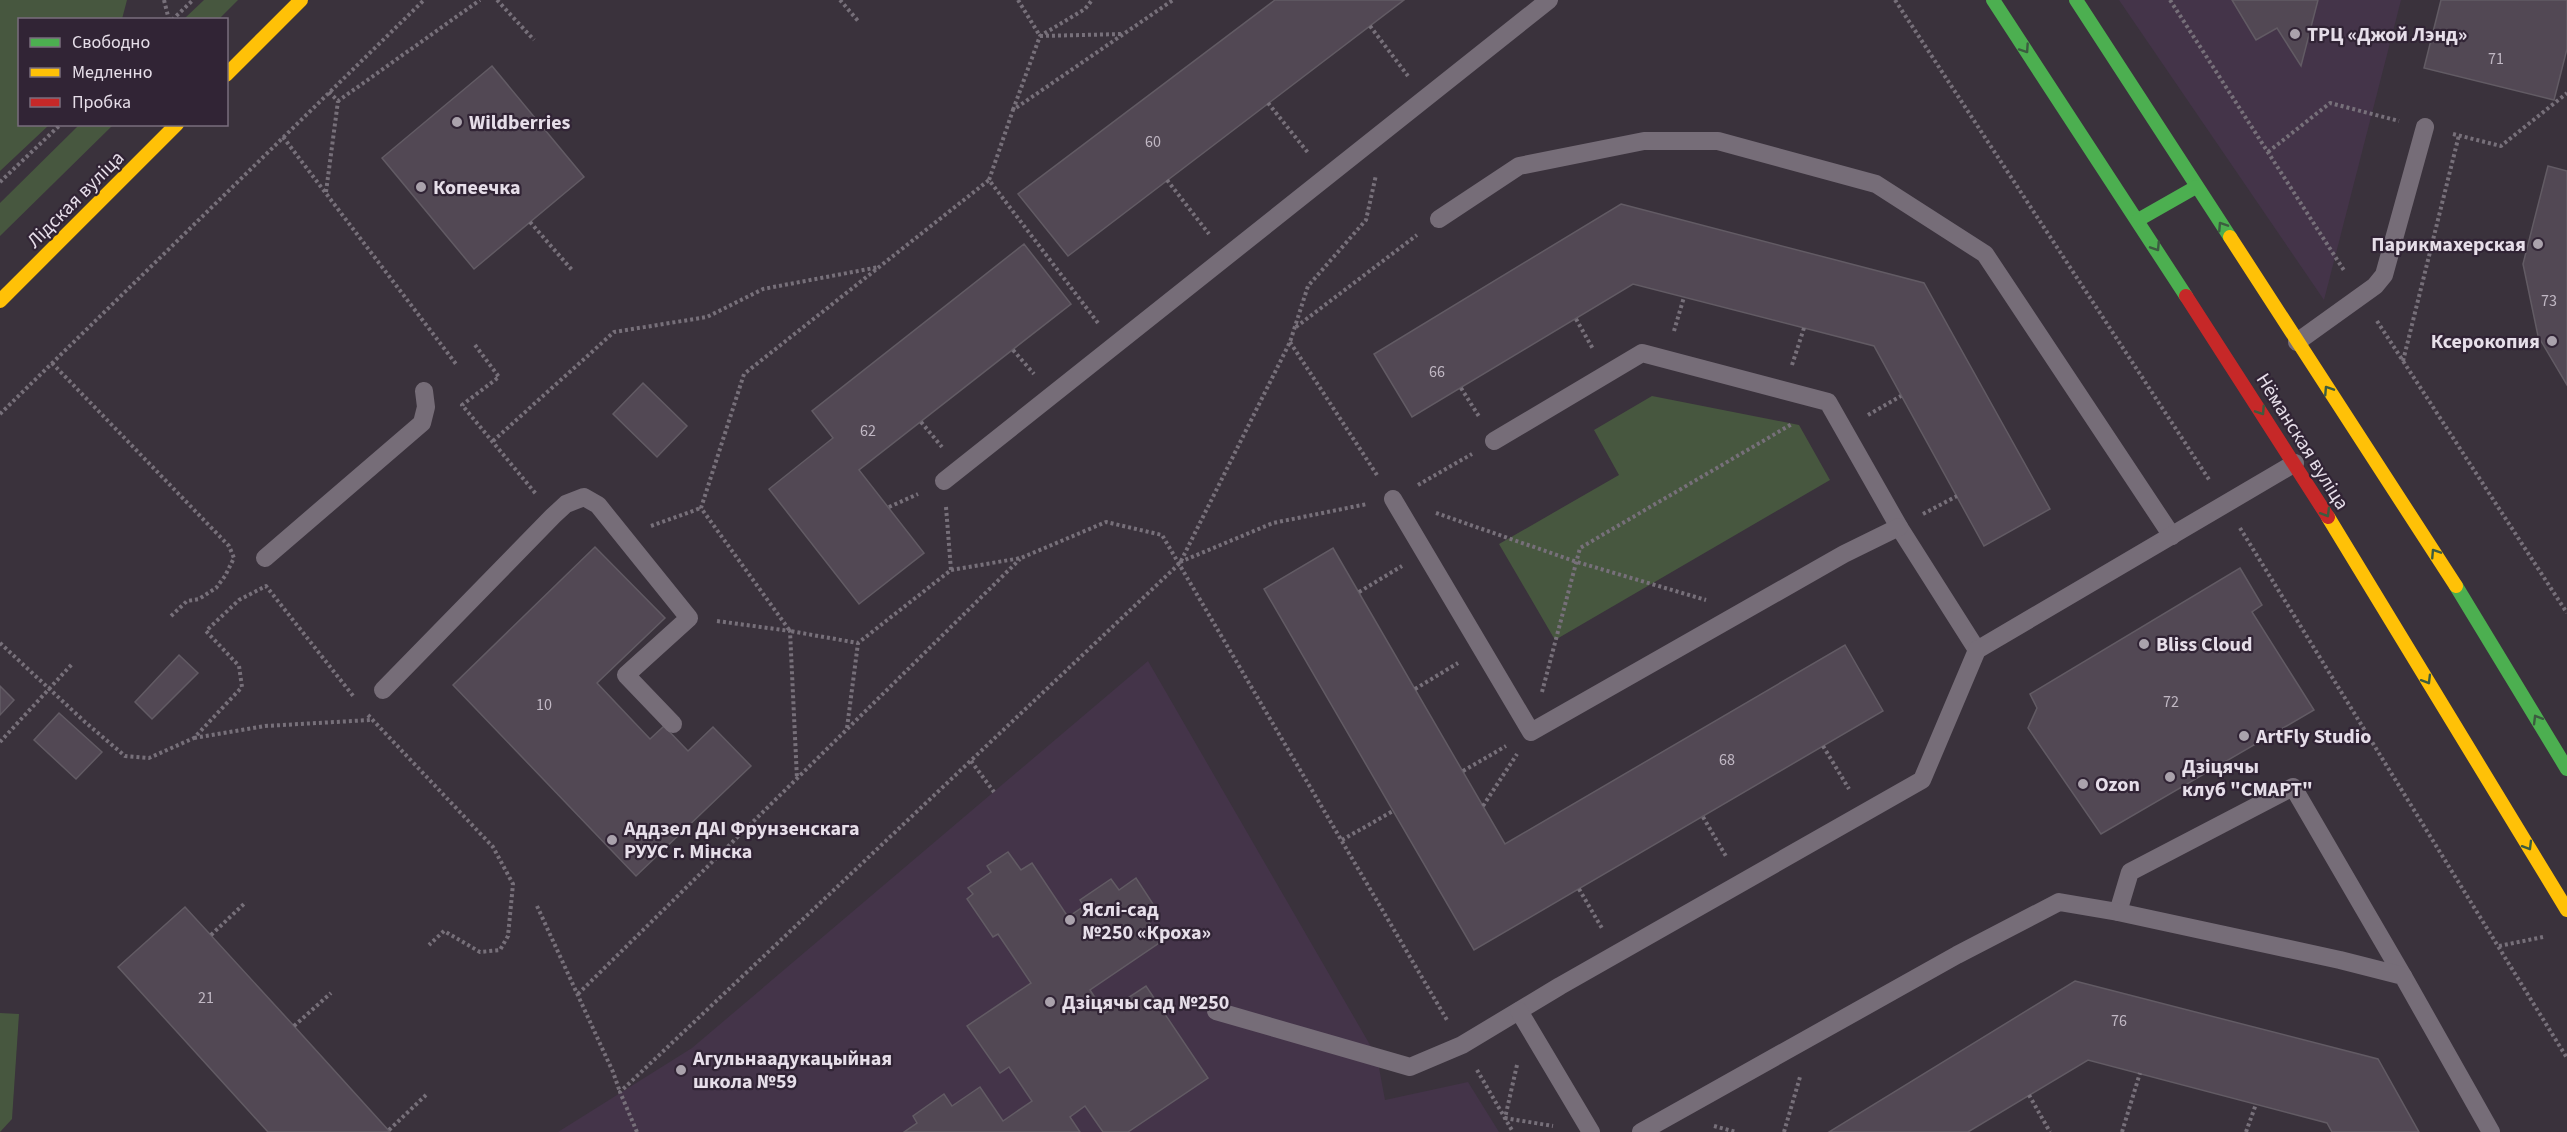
<svg xmlns="http://www.w3.org/2000/svg" width="2567" height="1132" viewBox="0 0 2567 1132" font-family="'Source Sans 3',sans-serif">
	<rect width="100%" height="100%" fill="#3a323c"/>
	<!-- built -->
	<g fill="#443449">
		<path d="M2119 0H2401L2324 300Z"/>
		<path d="M1148 661 1377 1057 1385 1100 1468 1082 1499 1132H558L692 1048Z"/>
	</g>
	<!-- green -->
	<g fill="#47573f">
		<path d="M0 0H127L122 19 20 20V124L49 125 0 171Z"/>
		<path d="M204 0H238L219 19H184Z"/>
		<path d="M79 125H113L0 236V203Z"/>
		<path d="M1652 396 1799 425 1830 480 1555 640 1499 544 1619 475 1594 430Z"/>
		<path d="M0 1013 19 1014 12 1119 0 1132Z"/>
	</g>
	<!-- building -->
	<g fill="#524854" stroke="#625b64" stroke-width="1.5">
		<path d="M1275 0H1404L1068 256 1018 194Z"/>
		<path d="M2232 0H2318L2301 66 2277 28 2256 40Z"/>
		<path d="M2441 0H2567V49L2554 100 2424 68Z"/>
		<path d="M492 66 584 177 474 269 382 158Z"/>
		<path d="M2548 166 2567 171V385L2538 336 2523 264Z"/>
		<path d="M1621 204 1924 283 2050 509 1984 546 1874 346 1633 284 1412 417 1374 354Z"/>
		<path d="M1024 244 1071 304 859 470 924 553 859 604 769 489 833 438 812 411Z"/>
		<path d="M643 383 687 426 657 457 613 414Z"/>
		<path d="M595 547 665 618 597 683 650 739 664 726 688 751 713 727 751 766 636 876 453 685Z"/>
		<path d="M1333 548 1505 844 1845 645 1883 711 1474 950 1264 589Z"/>
		<path d="M2240 568 2262 605 2252 612 2314 710 2101 834 2028 728 2037 708 2030 694Z"/>
		<path d="M179 655 198 673 152 719 135 702Z"/>
		<path d="M0 686 14 700 0 715Z"/>
		<path d="M59 713 102 752 76 779 34 740Z"/>
		<path d="M1008 852 1021 870 1032 863 1068 917 1084 906 1080 900 1111 879 1119 890 1136 878 1155 907 1144 915 1162 941 1090 990 1105 1013 1146 986 1208 1078 1128 1132H1103L1085 1106 1070 1117 1080 1132H904L917 1123 913 1116 944 1094 952 1106 980 1087 1003 1121 1032 1101 1009 1067 1000 1073 967 1026 1031 983 998 934 993 937 967 899 973 894 968 888 991 872 987 866Z"/>
		<path d="M185 907 294 1026 390 1132H268L118 967Z"/>
		<path d="M2075 981 2378 1059 2419 1132H2332L2327 1123 2088 1060 1968 1132H1829Z"/>
	</g>
	<g fill="none" stroke-linecap="round" stroke-linejoin="round">
		<!-- path -->
		<g stroke="#77707a" stroke-width="4" stroke-dasharray="3 3" stroke-linecap="butt">
			<path d="M164 0 169 20"/>
			<path d="M497 0 534 40"/>
			<path d="M840 0 859 22"/>
			<path d="M1018 0 1040 36"/>
			<path d="M1895 0 2210 481"/>
			<path d="M2170 0 2345 272"/>
			<path d="M172 20 193 0"/>
			<path d="M1370 26 1408 76"/>
			<path d="M1040 36 1123 34"/>
			<path d="M329 92 338 101 480 0"/>
			<path d="M1268 103 1309 154"/>
			<path d="M1013 110 1040 36 1085 9 1092 0"/>
			<path d="M2453 134 2501 146 2567 93"/>
			<path d="M283 137 456 364"/>
			<path d="M2268 152 2330 103 2399 121"/>
			<path d="M1167 180 1209 234"/>
			<path d="M0 182 61 124"/>
			<path d="M326 192 338 101"/>
			<path d="M530 222 572 270"/>
			<path d="M1576 319 1593 349"/>
			<path d="M2377 321 2567 613"/>
			<path d="M1098 323 989 180 1013 110 1173 0"/>
			<path d="M1296 327 1417 235"/>
			<path d="M1674 331 1684 297"/>
			<path d="M1290 342 1377 475"/>
			<path d="M475 345 499 377 462 405 536 494"/>
			<path d="M1013 350 1034 374"/>
			<path d="M2403 361 2459 135"/>
			<path d="M52 363 229 546 234 558 225 576 216 588 199 599 187 601 170 617"/>
			<path d="M1792 365 1804 328"/>
			<path d="M1461 388 1480 418"/>
			<path d="M0 414 424 0"/>
			<path d="M1868 415 1901 396"/>
			<path d="M921 422 942 447"/>
			<path d="M493 441 614 332 707 317 763 289 879 267"/>
			<path d="M1418 485 1472 454"/>
			<path d="M889 507 918 494"/>
			<path d="M946 507 951 570 858 643 790 631 701 508 744 374 989 180"/>
			<path d="M1436 513 1577 562 1706 600"/>
			<path d="M1923 514 1957 496"/>
			<path d="M651 526 701 508"/>
			<path d="M2240 528 2567 1058"/>
			<path d="M1180 562 1273 523 1367 504"/>
			<path d="M951 570 1021 558 1106 522 1162 535 1447 1020"/>
			<path d="M1359 592 1402 566"/>
			<path d="M717 621 790 631 797 779"/>
			<path d="M0 643 85 722 125 756 149 758 194 738 242 687 239 666 206 631 239 600 266 586 354 697"/>
			<path d="M1415 689 1458 663"/>
			<path d="M1542 692 1580 548 1792 424"/>
			<path d="M368 715 493 847 513 884 508 936 500 950 480 952 444 931 429 945"/>
			<path d="M847 728 858 643"/>
			<path d="M194 738 265 726 370 720"/>
			<path d="M0 742 73 663"/>
			<path d="M1823 746 1849 789"/>
			<path d="M971 761 994 792"/>
			<path d="M1463 771 1506 746"/>
			<path d="M1483 806 1517 754"/>
			<path d="M1703 817 1727 858"/>
			<path d="M1342 840 1393 811"/>
			<path d="M1579 889 1603 930"/>
			<path d="M537 906 613 1072 620 1092"/>
			<path d="M211 935 246 902"/>
			<path d="M2499 946 2543 937"/>
			<path d="M578 994 1020 559"/>
			<path d="M294 1026 331 993"/>
			<path d="M1517 1065 1505 1118 1553 1126"/>
			<path d="M1477 1070 1513 1132"/>
			<path d="M2029 1095 2050 1132"/>
			<path d="M1714 1126 1736 1132"/>
			<path d="M389 1130 426 1095"/>
			<path d="M637 1132 620 1092 1180 563 1290 342 1308 286 1366 220 1376 175"/>
			<path d="M1784 1132 1800 1077"/>
			<path d="M2122 1132 2140 1073"/>
			<path d="M2246 1132 2256 1104"/>
		</g>
		<!-- lane -->
		<g stroke="#766d78" stroke-width="18">
			<path d="M1439 219 1519 166 1644 141H1718L1876 184 1985 254 2172 536"/>
			<path d="M2297 342 2375 286 2384 275 2425 127"/>
			<path d="M1494 441 1642 353 1828 402 1899 527 1977 650"/>
			<path d="M944 481 1549 0"/>
			<path d="M1393 499 1531 732 1844 554 1899 527"/>
			<path d="M265 558 422 423 426 407 424 391"/>
			<path d="M383 690 553 516 566 504 584 497 598 505 689 618 626 675 673 724"/>
			<path d="M2118 912 2130 872 2293 787 2403 976"/>
			<path d="M1216 1011 1410 1067 1462 1045 1560 986 1922 780 1977 650 2295 463"/>
			<path d="M1519 1011 1591 1132"/>
			<path d="M1641 1132 1957 955 2059 902 2118 912 2340 960 2403 976 2491 1132"/>
		</g>
		<!-- fast -->
		<g stroke="#4caf50" stroke-width="14">
			<path d="M1993 0 2186 296"/>
			<path d="M2076 0 2230 237"/>
			<path d="M2138 220 2196 187"/>
			<path d="M2456 586 2567 769"/>
		</g>
		<!-- slow -->
		<g stroke="#ffc107" stroke-width="14">
			<path d="M226 75 301 0"/>
			<path d="M2230 237 2456 586"/>
			<path d="M0 301 177 124"/>
			<path d="M2328 517 2567 910"/>
		</g>
		<!-- jam -->
		<path stroke="#c62828" stroke-width="14" d="M2186 296 2328 517"/>
	</g>
	<!-- one-way arrows -->
	<defs><path id="oneway-chevron" d="M-2-3.5L2.5 0L-2 3.5" fill="none" stroke-width="1.6" stroke-linecap="round" stroke-linejoin="round" transform="scale(1.5)"/></defs>
	<g stroke="#3c5c40">
		<use href="#oneway-chevron" transform="translate(2025 49) rotate(56)"/>
		<use href="#oneway-chevron" transform="translate(2222 226) rotate(-123)"/>
		<use href="#oneway-chevron" transform="translate(2156 247) rotate(57)"/>
		<use href="#oneway-chevron" transform="translate(2328 390) rotate(-123)"/>
		<use href="#oneway-chevron" transform="translate(2261 411) rotate(57)"/>
		<use href="#oneway-chevron" transform="translate(2326 513) rotate(59)"/>
		<use href="#oneway-chevron" transform="translate(2435 553) rotate(-123)"/>
		<use href="#oneway-chevron" transform="translate(2427 680) rotate(59)"/>
		<use href="#oneway-chevron" transform="translate(2537 719) rotate(-121)"/>
		<use href="#oneway-chevron" transform="translate(2528 846) rotate(59)"/>
	</g>
	<!-- markers -->
	<g fill="#aaa2ac" stroke="#312435" stroke-width="2">
		<circle cx="2295" cy="34" r="6"/>
		<circle cx="457" cy="122" r="6"/>
		<circle cx="421" cy="187" r="6"/>
		<circle cx="2538" cy="244" r="6"/>
		<circle cx="2552" cy="341" r="6"/>
		<circle cx="2144" cy="644" r="6"/>
		<circle cx="2244" cy="736" r="6"/>
		<circle cx="2170" cy="777" r="6"/>
		<circle cx="2083" cy="784" r="6"/>
		<circle cx="612" cy="840" r="6"/>
		<circle cx="1070" cy="920" r="6"/>
		<circle cx="1050" cy="1002" r="6"/>
		<circle cx="681" cy="1070" r="6"/>
	</g>
	<g text-anchor="middle" stroke-width="4.5" stroke-linejoin="round" paint-order="stroke">
		<!-- number labels -->
		<g font-size="16" fill="#c1b8c4">
			<text x="2496" y="64">71</text>
			<text x="1153" y="147">60</text>
			<text x="2549" y="306">73</text>
			<text x="1437" y="377">66</text>
			<text x="868" y="436">62</text>
			<text x="2171" y="707">72</text>
			<text x="544" y="710">10</text>
			<text x="1727" y="765">68</text>
			<text x="206" y="1003">21</text>
			<text x="2119" y="1026">76</text>
		</g>
		<!-- poi labels -->
		<g font-size="20" font-weight="bold" fill="#e6dee9" stroke="#312435" text-anchor="start">
			<text x="2307" y="41">ТРЦ «Джой Лэнд»</text>
			<text x="469" y="129">Wildberries</text>
			<text x="433" y="194">Копеечка</text>
			<text x="2526" y="251" text-anchor="end">Парикмахерская</text>
			<text x="2540" y="348" text-anchor="end">Ксерокопия</text>
			<text x="2156" y="651">Bliss Cloud</text>
			<text x="2256" y="743">ArtFly Studio</text>
			<text x="2182" y="773">Дзіцячы<tspan x="2182" dy="23">клуб "СМАРТ"</tspan></text>
			<text x="2095" y="791">Ozon</text>
			<text x="624" y="835">Аддзел ДАІ Фрунзенскага<tspan x="624" dy="23">РУУС г. Мінска</tspan></text>
			<text x="1082" y="916">Яслі-сад<tspan x="1082" dy="23">№250 «Кроха»</tspan></text>
			<text x="1062" y="1009">Дзіцячы сад №250</text>
			<text x="693" y="1065">Агульнаадукацыйная<tspan x="693" dy="23">школа №59</tspan></text>
		</g>
		<!-- street labels -->
		<g font-size="20" fill="#e6dee9" stroke="#312435">
			<text transform="translate(75 199) rotate(-45)" y="7">Лідская вуліца</text>
			<text transform="translate(2303 441) rotate(58)" y="7">Нёманская вуліца</text>
		</g>
	</g>
	<!-- legend -->
	<rect x="18" y="18" width="210" height="108" fill="#312435" stroke="#796e7d" stroke-width="1.5"/>
	<rect x="30" y="38" width="30" height="9" fill="#4caf50" stroke="#796e7d" stroke-width="1.5"/>
	<text x="72" y="48" font-size="18" fill="#e6dee9">Свободно</text>
	<rect x="30" y="68" width="30" height="9" fill="#ffc107" stroke="#796e7d" stroke-width="1.5"/>
	<text x="72" y="78" font-size="18" fill="#e6dee9">Медленно</text>
	<rect x="30" y="98" width="30" height="9" fill="#c62828" stroke="#796e7d" stroke-width="1.5"/>
	<text x="72" y="108" font-size="18" fill="#e6dee9">Пробка</text>
</svg>
